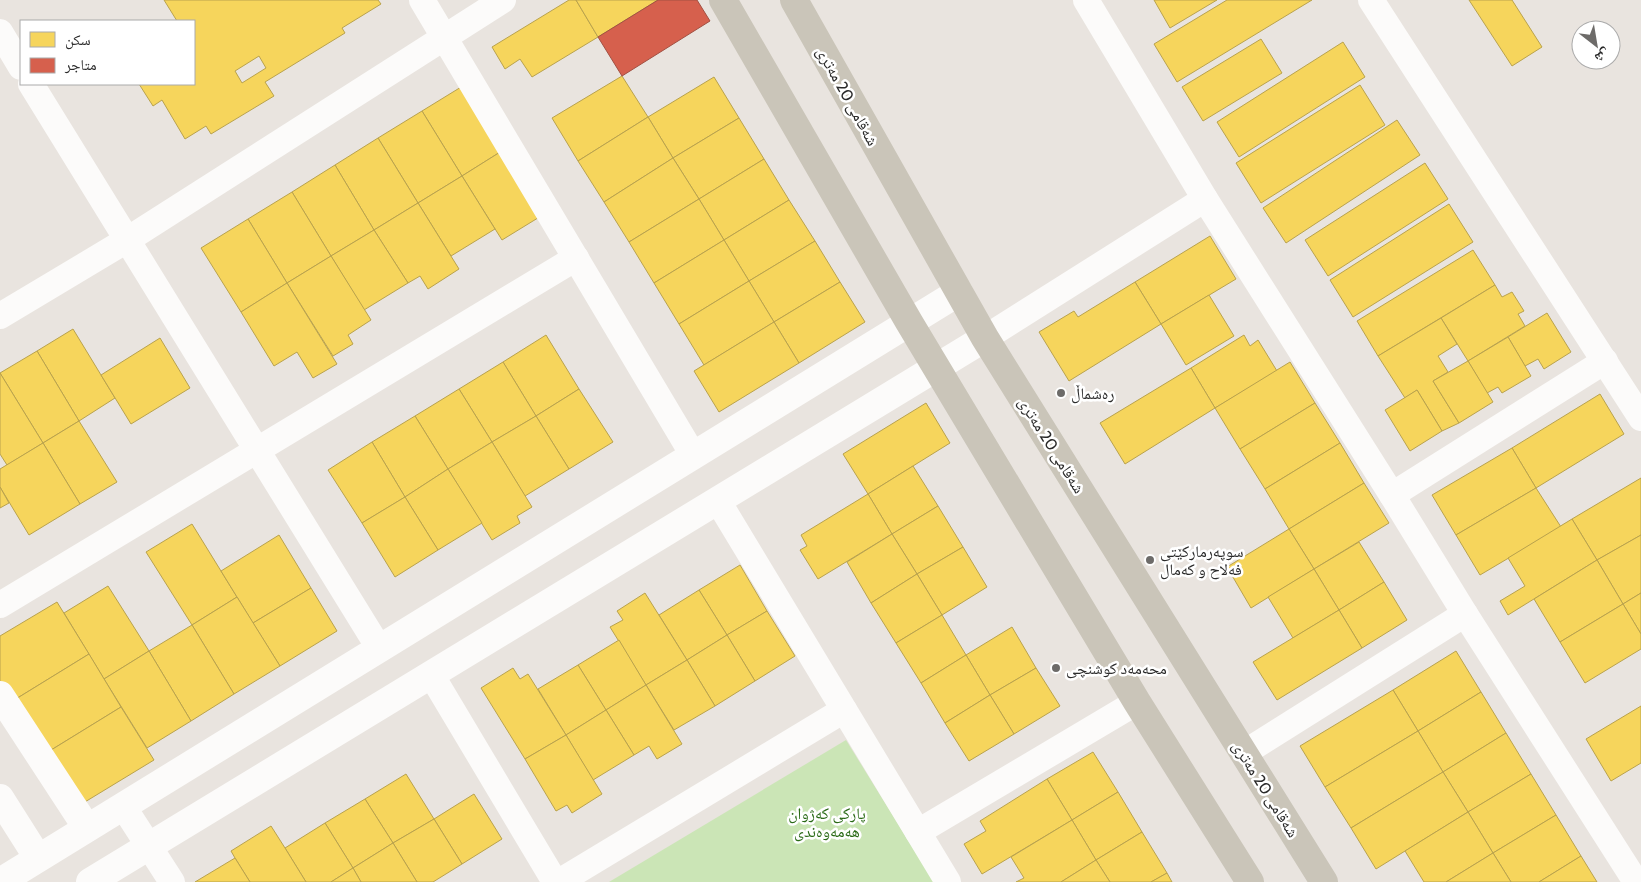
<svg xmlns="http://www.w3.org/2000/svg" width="1641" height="882" viewBox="0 0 1641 882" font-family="Cabin,'Noto Naskh Arabic',sans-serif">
	<rect width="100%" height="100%" fill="#e9e4df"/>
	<!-- green -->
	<path fill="#cbe5b6" d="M846 740 934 882H609Z"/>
	<!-- homes -->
	<g fill="#f6d55c" stroke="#b9a24d" fill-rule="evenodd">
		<path d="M164 0H378L381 4 342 28 345 33 265 82 274 96 211 134 206 126 185 139 162 100 153 106 139 84H194V21H177ZM259 56 266 68 242 83 235 71Z"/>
		<path d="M569 0H576L598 37 532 77 520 59 505 69 492 47Z"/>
		<path d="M576 0H658L598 37Z"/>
		<path d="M1154 0H1217L1170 28Z"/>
		<path d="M1227 0H1312L1177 82 1154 44Z"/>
		<path d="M1469 0H1512L1542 47 1512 66Z"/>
		<path d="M1261 39 1282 73 1203 121 1182 87Z"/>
		<path d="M1343 42 1365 77 1239 157 1217 122Z"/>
		<path d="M622 76 648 117 578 161 552 118Z"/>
		<path d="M714 77 739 118 673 158 648 117Z"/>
		<path d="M466 84 505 149 462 176 422 111Z"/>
		<path d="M1360 85 1385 125 1261 203 1236 163Z"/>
		<path d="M422 111 462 176 418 203 378 138Z"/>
		<path d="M648 117 673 158 604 202 578 161Z"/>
		<path d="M739 118 764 159 699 199 673 158Z"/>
		<path d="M1397 120 1420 155 1286 243 1263 208Z"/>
		<path d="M378 138 418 203 374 230 335 165Z"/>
		<path d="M505 149 546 213 502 240 462 176Z"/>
		<path d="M673 158 699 199 629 242 604 202Z"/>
		<path d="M764 159 789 200 724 240 699 199Z"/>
		<path d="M1425 163 1448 199 1328 276 1305 240Z"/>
		<path d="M335 165 374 230 331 256 292 192Z"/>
		<path d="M462 176 495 229 451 256 418 203Z"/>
		<path d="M292 192 331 256 287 283 248 219Z"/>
		<path d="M699 199 724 240 654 283 629 242Z"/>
		<path d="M789 200 815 241 749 281 724 240Z"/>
		<path d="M418 203 459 269 428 289 420 276 408 283 374 230Z"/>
		<path d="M1449 204 1473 242 1353 317 1330 280Z"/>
		<path d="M248 219 287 283 241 312 201 248Z"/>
		<path d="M374 230 408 283 364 310 331 256Z"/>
		<path d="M1210 236 1236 279 1161 324 1135 282Z"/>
		<path d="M724 240 749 281 679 324 654 283Z"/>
		<path d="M815 241 840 282 774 322 749 281Z"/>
		<path d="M1473 250 1495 285 1378 356 1357 321Z"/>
		<path d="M331 256 371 320 348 335 353 344 333 356 287 283Z"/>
		<path d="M749 281 774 322 704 365 679 324Z"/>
		<path d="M840 282 865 322 799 363 774 322Z"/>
		<path d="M1135 282 1161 324 1069 381 1039 332 1074 311 1078 317Z"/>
		<path d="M287 283 337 364 313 378 297 352 274 366 241 312Z"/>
		<path d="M1495 285 1502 297 1512 292 1524 311 1518 314 1525 326 1468 361 1441 318Z"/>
		<path d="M1209 295 1234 336 1186 365 1161 324Z"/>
		<path d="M1547 313 1571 352 1544 369 1538 359 1525 366 1508 337Z"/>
		<path d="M1441 318 1457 344 1438 356 1448 372 1433 381 1459 423 1442 431 1417 390 1405 398 1378 356Z"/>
		<path d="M774 322 799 363 719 412 694 371Z"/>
		<path d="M73 329 115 398 79 421 37 351Z"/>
		<path d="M546 335 579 389 536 416 503 362Z"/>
		<path d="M1244 335 1250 346 1258 340 1277 371 1215 408 1191 368Z"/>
		<path d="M1508 337 1531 376 1502 393 1498 387 1487 393 1468 361Z"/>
		<path d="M160 338 190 388 131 424 101 375Z"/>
		<path d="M37 351 79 421 43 443 0 373Z"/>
		<path d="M1468 361 1493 402 1459 423 1433 381Z"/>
		<path d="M503 362 536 416 492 442 459 389Z"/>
		<path d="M1290 362 1315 403 1240 449 1215 408Z"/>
		<path d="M1191 368 1215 408 1125 464 1100 423Z"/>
		<path d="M0 373 43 443 7 465 0 454Z"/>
		<path d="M459 389 492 442 448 469 415 416Z"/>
		<path d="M579 389 613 442 569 469 536 416Z"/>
		<path d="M1417 390 1442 431 1410 451 1385 410Z"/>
		<path d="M1600 394 1624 434 1536 488 1512 448Z"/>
		<path d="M926 403 950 443 868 494 843 454Z"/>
		<path d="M1315 403 1340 443 1265 489 1240 449Z"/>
		<path d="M415 416 448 469 405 497 372 442Z"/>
		<path d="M536 416 569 469 525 496 492 442Z"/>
		<path d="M79 421 117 482 80 504 43 443Z"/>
		<path d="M372 442 405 497 362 523 328 470Z"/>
		<path d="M492 442 532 507 517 516 520 523 492 540 448 469Z"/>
		<path d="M43 443 80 504 29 535 0 487V469Z"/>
		<path d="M1340 443 1364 483 1289 529 1265 489Z"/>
		<path d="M1512 448 1536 488 1456 535 1432 495Z"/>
		<path d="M913 466 938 506 892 534 868 494Z"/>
		<path d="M448 469 482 523 438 550 405 497Z"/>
		<path d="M1641 478V535L1597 560 1572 519Z"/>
		<path d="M1364 483 1389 523 1314 569 1289 529Z"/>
		<path d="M0 487 9 503 0 508Z"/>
		<path d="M1536 488 1561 527 1480 575 1456 535Z"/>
		<path d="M868 494 892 534 818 579 800 550 807 546 801 535Z"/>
		<path d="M405 497 438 550 395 577 362 523Z"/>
		<path d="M938 506 963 547 917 574 892 534Z"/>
		<path d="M1572 519 1597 560 1508 615 1500 601 1525 586 1508 558Z"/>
		<path d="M192 524 237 597 192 625 146 552Z"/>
		<path d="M1289 529 1314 569 1251 608 1227 567Z"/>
		<path d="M892 534 917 574 871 603 847 562Z"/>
		<path d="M279 535 311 588 253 623 221 571Z"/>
		<path d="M1641 535V593L1623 604 1597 560Z"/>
		<path d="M1359 542 1384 582 1339 610 1314 569Z"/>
		<path d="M963 547 987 587 942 615 917 574Z"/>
		<path d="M1597 560 1623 604 1560 642 1534 599Z"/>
		<path d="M740 565 767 611 727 635 699 590Z"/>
		<path d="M1314 569 1339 610 1293 638 1268 597Z"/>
		<path d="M917 574 942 615 896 643 871 603Z"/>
		<path d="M1384 582 1407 620 1362 648 1339 610Z"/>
		<path d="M108 586 149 651 104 679 64 613Z"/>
		<path d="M311 588 337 631 280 666 253 623Z"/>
		<path d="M699 590 727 635 687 660 659 615Z"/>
		<path d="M645 593 687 660 646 685 610 627 623 620 617 611Z"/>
		<path d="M1641 593V634L1623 604Z"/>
		<path d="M237 597 280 666 234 694 192 625Z"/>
		<path d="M57 602 89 654 11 702 0 685V636Z"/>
		<path d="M1623 604 1641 634V649L1585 683 1560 642Z"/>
		<path d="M1339 610 1362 648 1277 700 1253 662Z"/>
		<path d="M767 611 795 656 755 681 727 635Z"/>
		<path d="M942 615 966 655 921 683 896 643Z"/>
		<path d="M192 625 234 694 191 721 149 651Z"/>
		<path d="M1012 627 1036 668 990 695 966 655Z"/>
		<path d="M727 635 755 681 715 706 687 660Z"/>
		<path d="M619 640 646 685 606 710 578 665Z"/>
		<path d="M149 651 191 721 147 748 104 679Z"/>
		<path d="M1456 651 1481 692 1418 731 1393 690Z"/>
		<path d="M89 654 121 707 43 755 11 702Z"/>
		<path d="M966 655 990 695 945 723 921 683Z"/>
		<path d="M687 660 715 706 674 730 646 685Z"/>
		<path d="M578 665 606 710 566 735 538 689Z"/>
		<path d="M513 668 520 679 528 674 566 735 525 759 481 688Z"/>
		<path d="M1036 668 1060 706 1014 734 990 695Z"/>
		<path d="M646 685 682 744 657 759 649 746 634 755 606 710Z"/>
		<path d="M1393 690 1418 731 1325 787 1300 746Z"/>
		<path d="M1481 692 1506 733 1443 772 1418 731Z"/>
		<path d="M990 695 1014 734 969 761 945 723Z"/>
		<path d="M1641 706V763L1611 781 1586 739Z"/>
		<path d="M121 707 154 760 75 808 43 755Z"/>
		<path d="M606 710 634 755 593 780 566 735Z"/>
		<path d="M1418 731 1443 772 1351 828 1325 787Z"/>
		<path d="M1506 733 1531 774 1468 812 1443 772Z"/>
		<path d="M566 735 602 794 572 813 567 805 556 811 525 759Z"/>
		<path d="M1093 752 1118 792 1072 820 1047 779Z"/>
		<path d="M1443 772 1468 812 1376 869 1351 828Z"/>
		<path d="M406 774 434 819 393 843 365 799Z"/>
		<path d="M1531 774 1556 815 1493 853 1468 812Z"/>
		<path d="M1047 779 1072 820 982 874 964 844 986 831 980 821Z"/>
		<path d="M1118 792 1142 832 1096 860 1072 820Z"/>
		<path d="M474 794 502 839 462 864 434 819Z"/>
		<path d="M365 799 393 843 353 868 325 823Z"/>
		<path d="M1468 812 1493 853 1446 882H1424L1405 851Z"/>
		<path d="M1556 815 1581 856 1539 882H1511L1493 853Z"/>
		<path d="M434 819 462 864 433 882H417L393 843Z"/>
		<path d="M1072 820 1096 860 1061 882H1016L1024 878 1011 857Z"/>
		<path d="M325 823 353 868 331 882H306L285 848Z"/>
		<path d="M271 826 285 848 306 882H250L235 858 231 851Z"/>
		<path d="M1142 832 1167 873 1151 882H1110L1096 860Z"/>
		<path d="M393 843 417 882H361L353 868Z"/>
		<path d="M1493 853 1511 882H1446Z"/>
		<path d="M1581 856 1597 882H1539Z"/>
		<path d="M235 858 250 882H195Z"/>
		<path d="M1096 860 1110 882H1061Z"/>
		<path d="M353 868 361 882H331Z"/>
		<path d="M1167 873 1172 882H1151Z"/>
	</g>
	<!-- shops -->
	<path fill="#d6604d" stroke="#a25042" d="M658 0H697L710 21 622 76 598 37Z"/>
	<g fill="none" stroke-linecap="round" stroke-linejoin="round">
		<!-- street -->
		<g stroke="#fcfbfa" stroke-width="26">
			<path d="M422 0 693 455"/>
			<path d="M1086 0 1205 199 1392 495 1465 614 1636 882"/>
			<path d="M1371 0 1641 418"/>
			<path d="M0 32 21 67"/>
			<path d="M31 84 379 648"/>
			<path d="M0 316 127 240 503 0"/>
			<path d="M985 338 1205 199"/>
			<path d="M1392 495 1605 361"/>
			<path d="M718 501 948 882"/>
			<path d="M0 605 576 258"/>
			<path d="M432 676 555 882"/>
			<path d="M1244 753 1465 614"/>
			<path d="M123 806 172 882"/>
			<path d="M918 832 1137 702"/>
			<path d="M559 882 844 710"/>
		</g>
		<!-- secondary -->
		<g stroke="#fcfbfa" stroke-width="28">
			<path d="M0 695 87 828"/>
			<path d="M0 798 38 858"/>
			<path d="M0 882 959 292"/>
			<path d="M90 882 985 338"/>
		</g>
		<!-- primary -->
		<g stroke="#cac5b9" stroke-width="28">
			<path d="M723 0 909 322 1137 702 1250 882"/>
			<path d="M794 0 985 338 1324 882"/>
		</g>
	</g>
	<!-- markers -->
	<g fill="#6d6b69" stroke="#fff" stroke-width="2">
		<circle cx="1061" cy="393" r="5"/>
		<circle cx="1150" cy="560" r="5"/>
		<circle cx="1056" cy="668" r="5"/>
	</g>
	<g text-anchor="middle" stroke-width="5" stroke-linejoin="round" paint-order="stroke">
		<!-- street labels -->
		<g font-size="16" fill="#2a2a2a" stroke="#fff">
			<text transform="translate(848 96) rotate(61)" y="6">شەقامی 20 مەتری</text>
			<text transform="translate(1052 445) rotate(58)" y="6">شەقامی 20 مەتری</text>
			<text transform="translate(1266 789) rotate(58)" y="6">شەقامی 20 مەتری</text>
		</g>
		<!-- poi labels -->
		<g font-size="16" fill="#2a2a2a" stroke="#fff" text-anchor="start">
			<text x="1071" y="399">رەشماڵ</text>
			<text x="1160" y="557">سوپەرمارکێتی<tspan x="1160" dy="18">فەلاح و کەمال</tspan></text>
			<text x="1066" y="674">محەمەد کوشنچی</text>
		</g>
		<!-- park labels -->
		<g font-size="16" fill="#2a6a16" stroke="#fff">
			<text x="827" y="819">پارکی کەژوان<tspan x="827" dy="18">هەمەوەندی</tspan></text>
		</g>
	</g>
	<!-- legend -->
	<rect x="20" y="20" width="175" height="65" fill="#ffffff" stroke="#aaaaaa"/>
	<rect x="30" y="32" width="25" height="15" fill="#f6d55c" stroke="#aaaaaa"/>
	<text x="65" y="45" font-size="15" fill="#2a2a2a">سكن</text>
	<rect x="30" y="58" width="25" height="15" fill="#d6604d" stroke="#aaaaaa"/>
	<text x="65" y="70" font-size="15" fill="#2a2a2a">متاجر</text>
	<!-- north arrow -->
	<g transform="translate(1596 45) rotate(149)"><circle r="24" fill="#ffffff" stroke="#aaaaaa"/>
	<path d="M0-4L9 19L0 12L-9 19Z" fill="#6d6b69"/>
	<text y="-8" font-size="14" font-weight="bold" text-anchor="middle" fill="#2a2a2a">ش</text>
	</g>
</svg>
